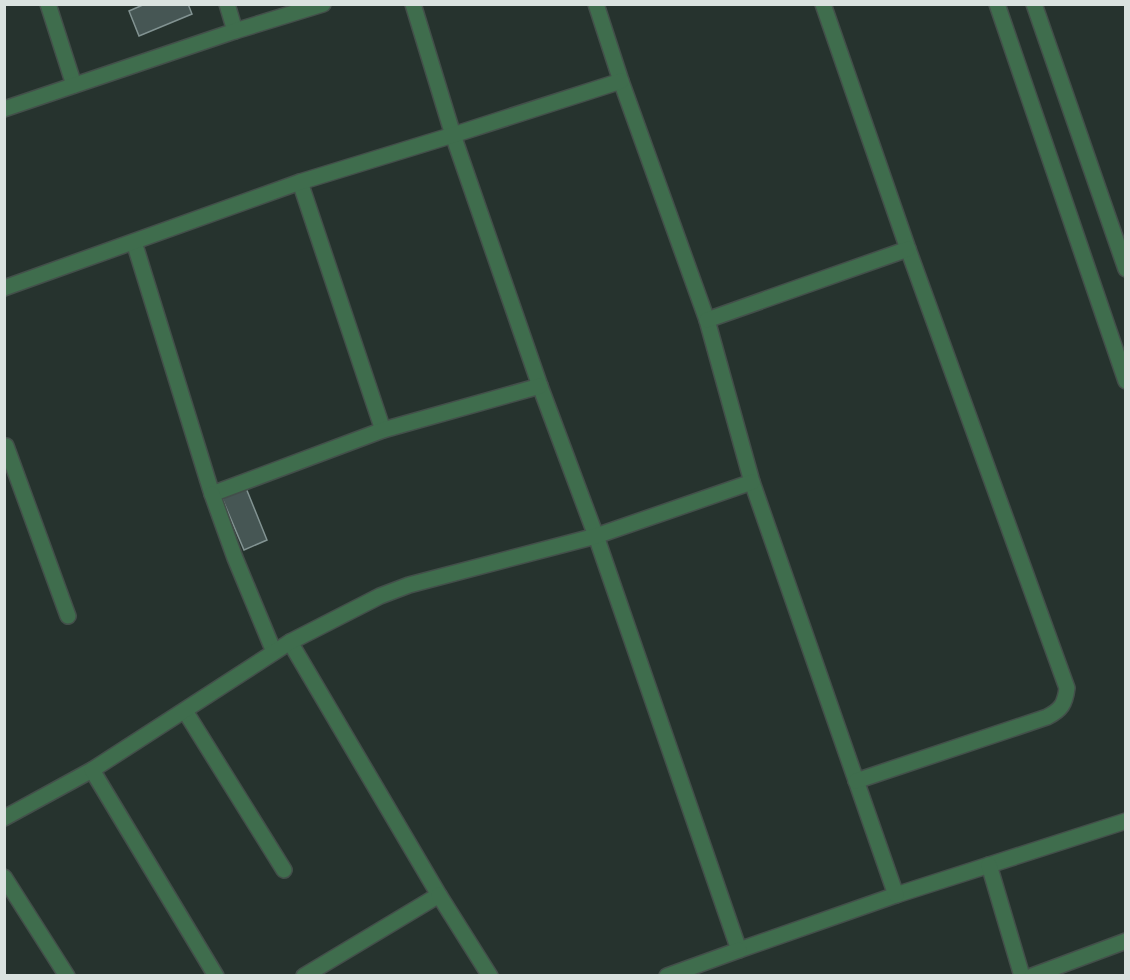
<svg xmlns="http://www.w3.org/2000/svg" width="1130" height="980" viewBox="0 0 1130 980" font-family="'Nunito Sans',sans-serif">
	<rect width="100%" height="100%" fill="#26332e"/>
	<!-- building -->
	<g fill="#465654" stroke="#829392" stroke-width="1.5">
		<path d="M145 4H188L192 14 139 36 129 11Z"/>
		<path d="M246 488 267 540 244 550 222 498Z"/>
	</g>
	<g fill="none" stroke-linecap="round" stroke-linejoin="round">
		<defs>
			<g id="street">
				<path d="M48 4 74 85"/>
				<path d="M227 4 235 31"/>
				<path d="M413 4 453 135 540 386 596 536 739 950 896 895 1126 821"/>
				<path d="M596 4 621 81 707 320 752 482 896 895"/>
				<path d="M823 4 908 249 1067 688C1065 704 1061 710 1047 717L856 781"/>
				<path d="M997 4 1126 381"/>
				<path d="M1034 4 1126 269"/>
				<path d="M4 109 235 31 323 4"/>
				<path d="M300 182 383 430"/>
				<path d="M134 242 212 494 383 430 540 386"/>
				<path d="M4 288 300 182 453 135 621 81"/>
				<path d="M707 320 908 249"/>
				<path d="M6 446 68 616"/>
				<path d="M212 494 235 558 274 652"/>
				<path d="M290 642 439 895 304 976"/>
				<path d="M185 711 284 870"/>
				<path d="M4 818 92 770"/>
				<path d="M989 865 1022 976"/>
				<path d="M4 877 67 976"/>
				<path d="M439 895 490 976"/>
				<path d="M216 976 92 770 290 642 380 596 409 585 596 536 752 482"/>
				<path d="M667 976 739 950"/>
				<path d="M1032 976 1126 941"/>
			</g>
		</defs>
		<!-- street casing -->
		<use href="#street" stroke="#434f4a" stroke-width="18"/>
		<!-- street -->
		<use href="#street" stroke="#3f6d4d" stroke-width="15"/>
	</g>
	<!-- border -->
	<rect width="1130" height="980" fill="none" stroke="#dae2df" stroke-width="12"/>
</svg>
